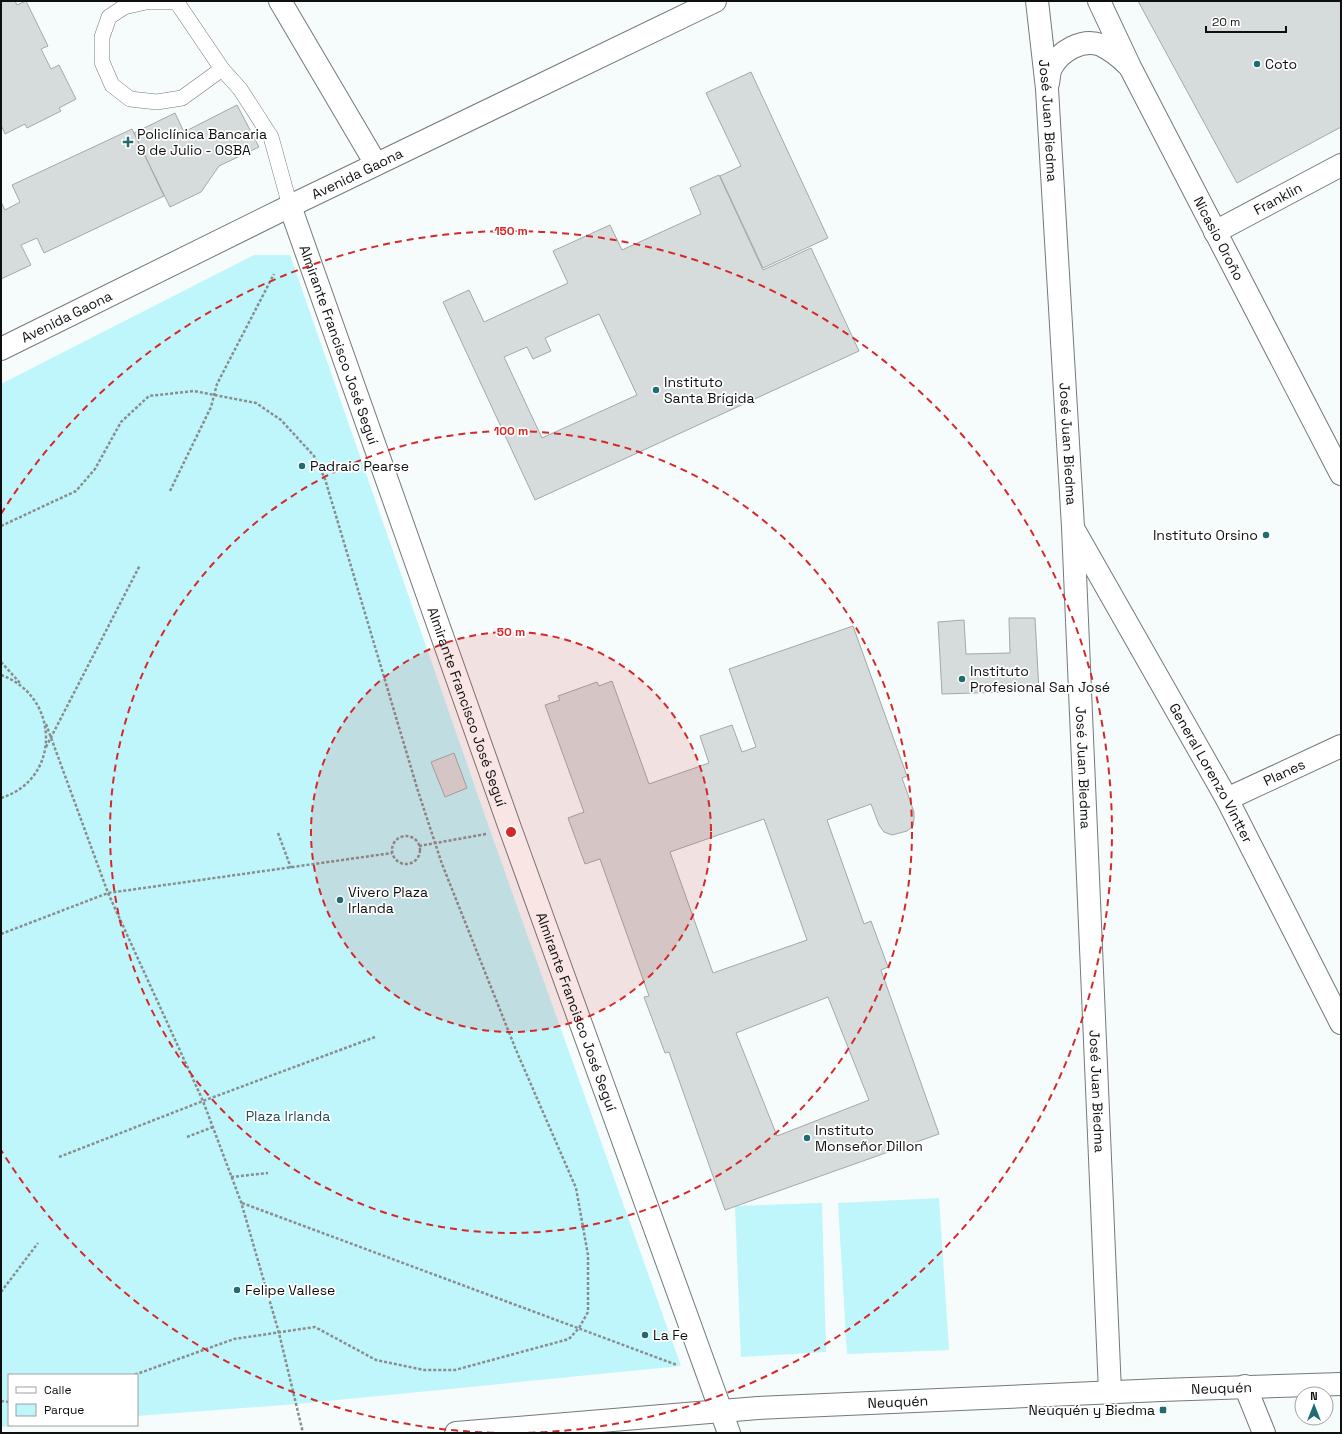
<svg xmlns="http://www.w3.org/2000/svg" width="1342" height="1434" viewBox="0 0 1342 1434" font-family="'Space Grotesk',sans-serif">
	<rect width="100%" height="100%" fill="#f6fbfb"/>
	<!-- green -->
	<g fill="#bef6fc">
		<path d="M254 255H290L491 833 681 1366 297 1404 137 1416V1375H9V1425H25L1 1427V384Z"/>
		<path d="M939 1198 949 1350 847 1354 838 1203Z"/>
		<path d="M822 1203 826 1352 741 1357 735 1206Z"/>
	</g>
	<!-- building -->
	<g fill="#d6dbdb" stroke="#a3a8a8" fill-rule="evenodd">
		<path d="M1 1H15L17 5 26 1 48 46 41 49 51 69 59 65 76 99 59 108 61 111 27 128 25 124 5 134 1 125Z"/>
		<path d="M1138 1H1341V127L1237 183Z"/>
		<path d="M751 72 828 238 763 268 720 176 741 166 706 93Z"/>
		<path d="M237 105 259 147 219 166 201 192 170 207 134 133 175 113 184 132Z"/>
		<path d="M132 129 164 196 44 253 37 238 21 245 31 265 1 279V202L5 210 20 202 12 185Z"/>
		<path d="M719 175 763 270 811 248 859 351 535 500 443 302 469 290 484 322 568 283 553 251 610 225 622 250 701 214 690 188ZM599 314 637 395 542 438 504 357 527 347 533 359 551 351 545 338Z"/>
		<path d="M1009 618H1035L1039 691 942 694 938 622 964 620 966 654 1010 653Z"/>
		<path d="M853 626 907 776 902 778 914 812V819L913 826 907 831 892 835 884 832 879 825 871 804 827 820 864 924 871 921 888 967 881 970 939 1134 725 1210 669 1052 665 1053 644 997 649 996 600 859 585 864 568 818 584 812 545 705 560 700 558 696 597 682 599 686 612 681 649 784 709 763 700 736 732 725 742 752 756 747 729 669ZM764 819 807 940 713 973 670 852ZM828 997 869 1100 777 1136 736 1033Z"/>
		<path d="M454 753 467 788 445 797 431 762Z"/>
	</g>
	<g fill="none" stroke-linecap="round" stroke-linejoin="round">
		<defs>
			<g id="service">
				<path d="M176 1 222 69 240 89 271 137 290 206"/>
				<path d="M177 2H146L124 7 109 17 102 37V62L112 85 130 99 157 102 182 98 222 69"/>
			</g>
			<g id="minor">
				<path d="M280 1 376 164"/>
				<path id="s1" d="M1037 1 1047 89 1073 527 1110 1392"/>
				<path id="s2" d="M1099 1 1130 67 1341 474"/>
				<path d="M1048 83C1049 79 1049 72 1051 68 1060 51 1082 38 1101 45 1111 50 1119 56 1127 64"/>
				<path id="s3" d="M290 206 510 828 729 1433"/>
				<path id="s4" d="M1215 232 1341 165"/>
				<path id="s5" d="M1074 530 1227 799 1341 1023"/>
				<path id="s6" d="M1227 799 1341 746"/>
				<path d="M1245 1386 1264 1433"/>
				<path id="s7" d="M456 1433 758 1408 1161 1390 1341 1384"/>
			</g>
			<g id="secondary">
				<path id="s8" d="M1 349 290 206 715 1"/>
			</g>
		</defs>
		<!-- service casing -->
		<use href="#service" stroke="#747979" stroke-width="16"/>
		<!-- minor casing -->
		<use href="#minor" stroke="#747979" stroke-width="24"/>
		<!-- secondary casing -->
		<use href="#secondary" stroke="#747979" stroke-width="24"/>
		<!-- path -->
		<g stroke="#8a8d8d" stroke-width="2.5" stroke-dasharray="3 2" stroke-linecap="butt">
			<path d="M170 491 211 407 217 384 274 274"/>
			<path d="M1 526 76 491 95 469 121 422 149 396 194 391 256 403 281 420 314 456 325 479 418 791 442 864 516 1050 576 1188 588 1255V1312L579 1328 569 1339 455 1370H424L376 1360 315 1327 234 1339 134 1375"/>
			<path d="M1 662 21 684"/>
			<path d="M1 675C60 696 62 779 1 798"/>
			<path d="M46 724 108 893 203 1101 241 1202 279 1333 303 1433"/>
			<path d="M46 747 140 565"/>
			<path d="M278 833 291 868"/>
			<circle cx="406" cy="850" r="14"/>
			<path d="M419 846 486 834"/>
			<path d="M1 934 108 893 392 853"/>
			<path d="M187 1137 213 1127"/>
			<path d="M59 1157 203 1101 375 1037"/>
			<path d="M231 1177 268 1173"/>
			<path d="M242 1203 677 1365"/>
			<path d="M1 1292 38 1243"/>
			<path d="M1 1401 9 1402"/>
		</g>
		<!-- service -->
		<use href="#service" stroke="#fff" stroke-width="15"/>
		<!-- minor -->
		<use href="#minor" stroke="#fff" stroke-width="22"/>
		<!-- secondary -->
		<use href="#secondary" stroke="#fff" stroke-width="22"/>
	</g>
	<!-- distance rings -->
	<circle cx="511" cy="832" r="200" fill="#d62828" fill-opacity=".12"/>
	<g fill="none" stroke="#d62828" stroke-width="2" stroke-dasharray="7 5">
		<circle cx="511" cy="832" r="200"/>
		<circle cx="511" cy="832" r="401"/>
		<path d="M506 1433A601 601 0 0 1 1 1150M1 514A601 601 0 1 1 516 1433"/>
	</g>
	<!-- markers -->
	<g fill="#216c74" stroke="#fff" stroke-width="1.5">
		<circle cx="1257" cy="64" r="4"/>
		<path d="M126 136h4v4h4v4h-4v4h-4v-4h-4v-4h4z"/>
		<circle cx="656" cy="390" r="4"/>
		<circle cx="302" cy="466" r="4"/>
		<circle cx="1266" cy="535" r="4"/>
		<circle cx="962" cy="679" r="4"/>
		<circle cx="340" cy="900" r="4"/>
		<circle cx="807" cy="1138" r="4"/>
		<circle cx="237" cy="1290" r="4"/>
		<circle cx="645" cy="1335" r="4"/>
		<rect x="1159" y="1406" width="8" height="8" rx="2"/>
	</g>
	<g text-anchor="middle" stroke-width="3.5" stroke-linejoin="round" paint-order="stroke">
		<!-- poi labels -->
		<g font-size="14" fill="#0e0f0f" stroke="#fff" text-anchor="start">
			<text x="1265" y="69">Coto</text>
			<text x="137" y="139">Policlínica Bancaria<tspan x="137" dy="16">9 de Julio - OSBA</tspan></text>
			<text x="664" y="387">Instituto<tspan x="664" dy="16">Santa Brígida</tspan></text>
			<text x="310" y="471">Padraic Pearse</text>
			<text x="1258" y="540" text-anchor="end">Instituto Orsino</text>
			<text x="970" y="676">Instituto<tspan x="970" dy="16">Profesional San José</tspan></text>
			<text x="348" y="897">Vivero Plaza<tspan x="348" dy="16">Irlanda</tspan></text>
			<text x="815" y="1135">Instituto<tspan x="815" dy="16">Monseñor Dillon</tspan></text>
			<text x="245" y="1295">Felipe Vallese</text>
			<text x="653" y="1340">La Fe</text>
			<text x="1155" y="1415" text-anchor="end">Neuquén y Biedma</text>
		</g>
		<!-- street labels -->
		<g font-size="14" fill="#0e0f0f" stroke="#fff">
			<text dy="5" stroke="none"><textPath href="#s1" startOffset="120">José Juan Biedma</textPath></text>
			<text dy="5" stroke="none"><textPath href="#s8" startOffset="397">Avenida Gaona</textPath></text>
			<text dy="5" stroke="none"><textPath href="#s4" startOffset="71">Franklin</textPath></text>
			<text dy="5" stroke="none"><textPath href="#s2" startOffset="266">Nicasio Oroño</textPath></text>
			<text dy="5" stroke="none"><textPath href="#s8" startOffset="73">Avenida Gaona</textPath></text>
			<text dy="5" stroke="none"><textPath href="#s3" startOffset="147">Almirante Francisco José Seguí</textPath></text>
			<text dy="5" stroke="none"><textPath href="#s1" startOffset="444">José Juan Biedma</textPath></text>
			<text dy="5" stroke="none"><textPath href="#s3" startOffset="531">Almirante Francisco José Seguí</textPath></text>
			<text dy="5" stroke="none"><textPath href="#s1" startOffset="768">José Juan Biedma</textPath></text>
			<text dy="5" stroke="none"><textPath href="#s6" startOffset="63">Planes</textPath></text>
			<text dy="5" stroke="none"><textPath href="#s5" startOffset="279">General Lorenzo Vintter</textPath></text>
			<text dy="5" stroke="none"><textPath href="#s3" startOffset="855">Almirante Francisco José Seguí</textPath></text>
			<text dy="5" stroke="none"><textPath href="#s1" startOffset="1092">José Juan Biedma</textPath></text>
			<text dy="5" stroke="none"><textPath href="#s7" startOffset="767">Neuquén</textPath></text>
			<text dy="5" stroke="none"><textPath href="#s7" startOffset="443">Neuquén</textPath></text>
		</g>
		<!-- park labels -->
		<g font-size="14" fill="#205055" stroke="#fff">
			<text x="288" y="1121">Plaza Irlanda</text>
		</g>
	</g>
	<circle cx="511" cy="832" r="6" fill="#d62828" stroke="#fff" stroke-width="2"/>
	<g font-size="12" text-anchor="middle" font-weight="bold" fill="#d62828" stroke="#fff" stroke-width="3.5" stroke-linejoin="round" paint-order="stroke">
		<text x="511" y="235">150 m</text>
		<text x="511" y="435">100 m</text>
		<text x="511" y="636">50 m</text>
	</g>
	<!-- border -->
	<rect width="1342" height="1434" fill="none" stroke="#0e0f0f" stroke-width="4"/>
	<!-- legend -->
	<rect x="8" y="1374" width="130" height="52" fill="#ffffff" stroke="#9f9f9f"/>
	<rect x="16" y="1387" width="20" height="6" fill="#ffffff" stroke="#9f9f9f"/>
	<text x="44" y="1394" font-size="12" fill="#0e0f0f">Calle</text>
	<rect x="16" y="1404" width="20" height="12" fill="#bef6fc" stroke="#9f9f9f"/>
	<text x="44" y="1414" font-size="12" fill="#0e0f0f">Parque</text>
	<!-- north arrow -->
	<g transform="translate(1314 1406)"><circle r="19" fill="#ffffff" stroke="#9f9f9f"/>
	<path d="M0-3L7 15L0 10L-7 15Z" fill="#216c74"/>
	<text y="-6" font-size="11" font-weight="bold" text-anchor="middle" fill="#0e0f0f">N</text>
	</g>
	<!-- scale -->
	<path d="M1206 26v6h80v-6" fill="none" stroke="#0e0f0f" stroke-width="2"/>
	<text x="1212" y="26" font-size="12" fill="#0e0f0f" stroke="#ffffff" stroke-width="3" paint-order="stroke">20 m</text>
</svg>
